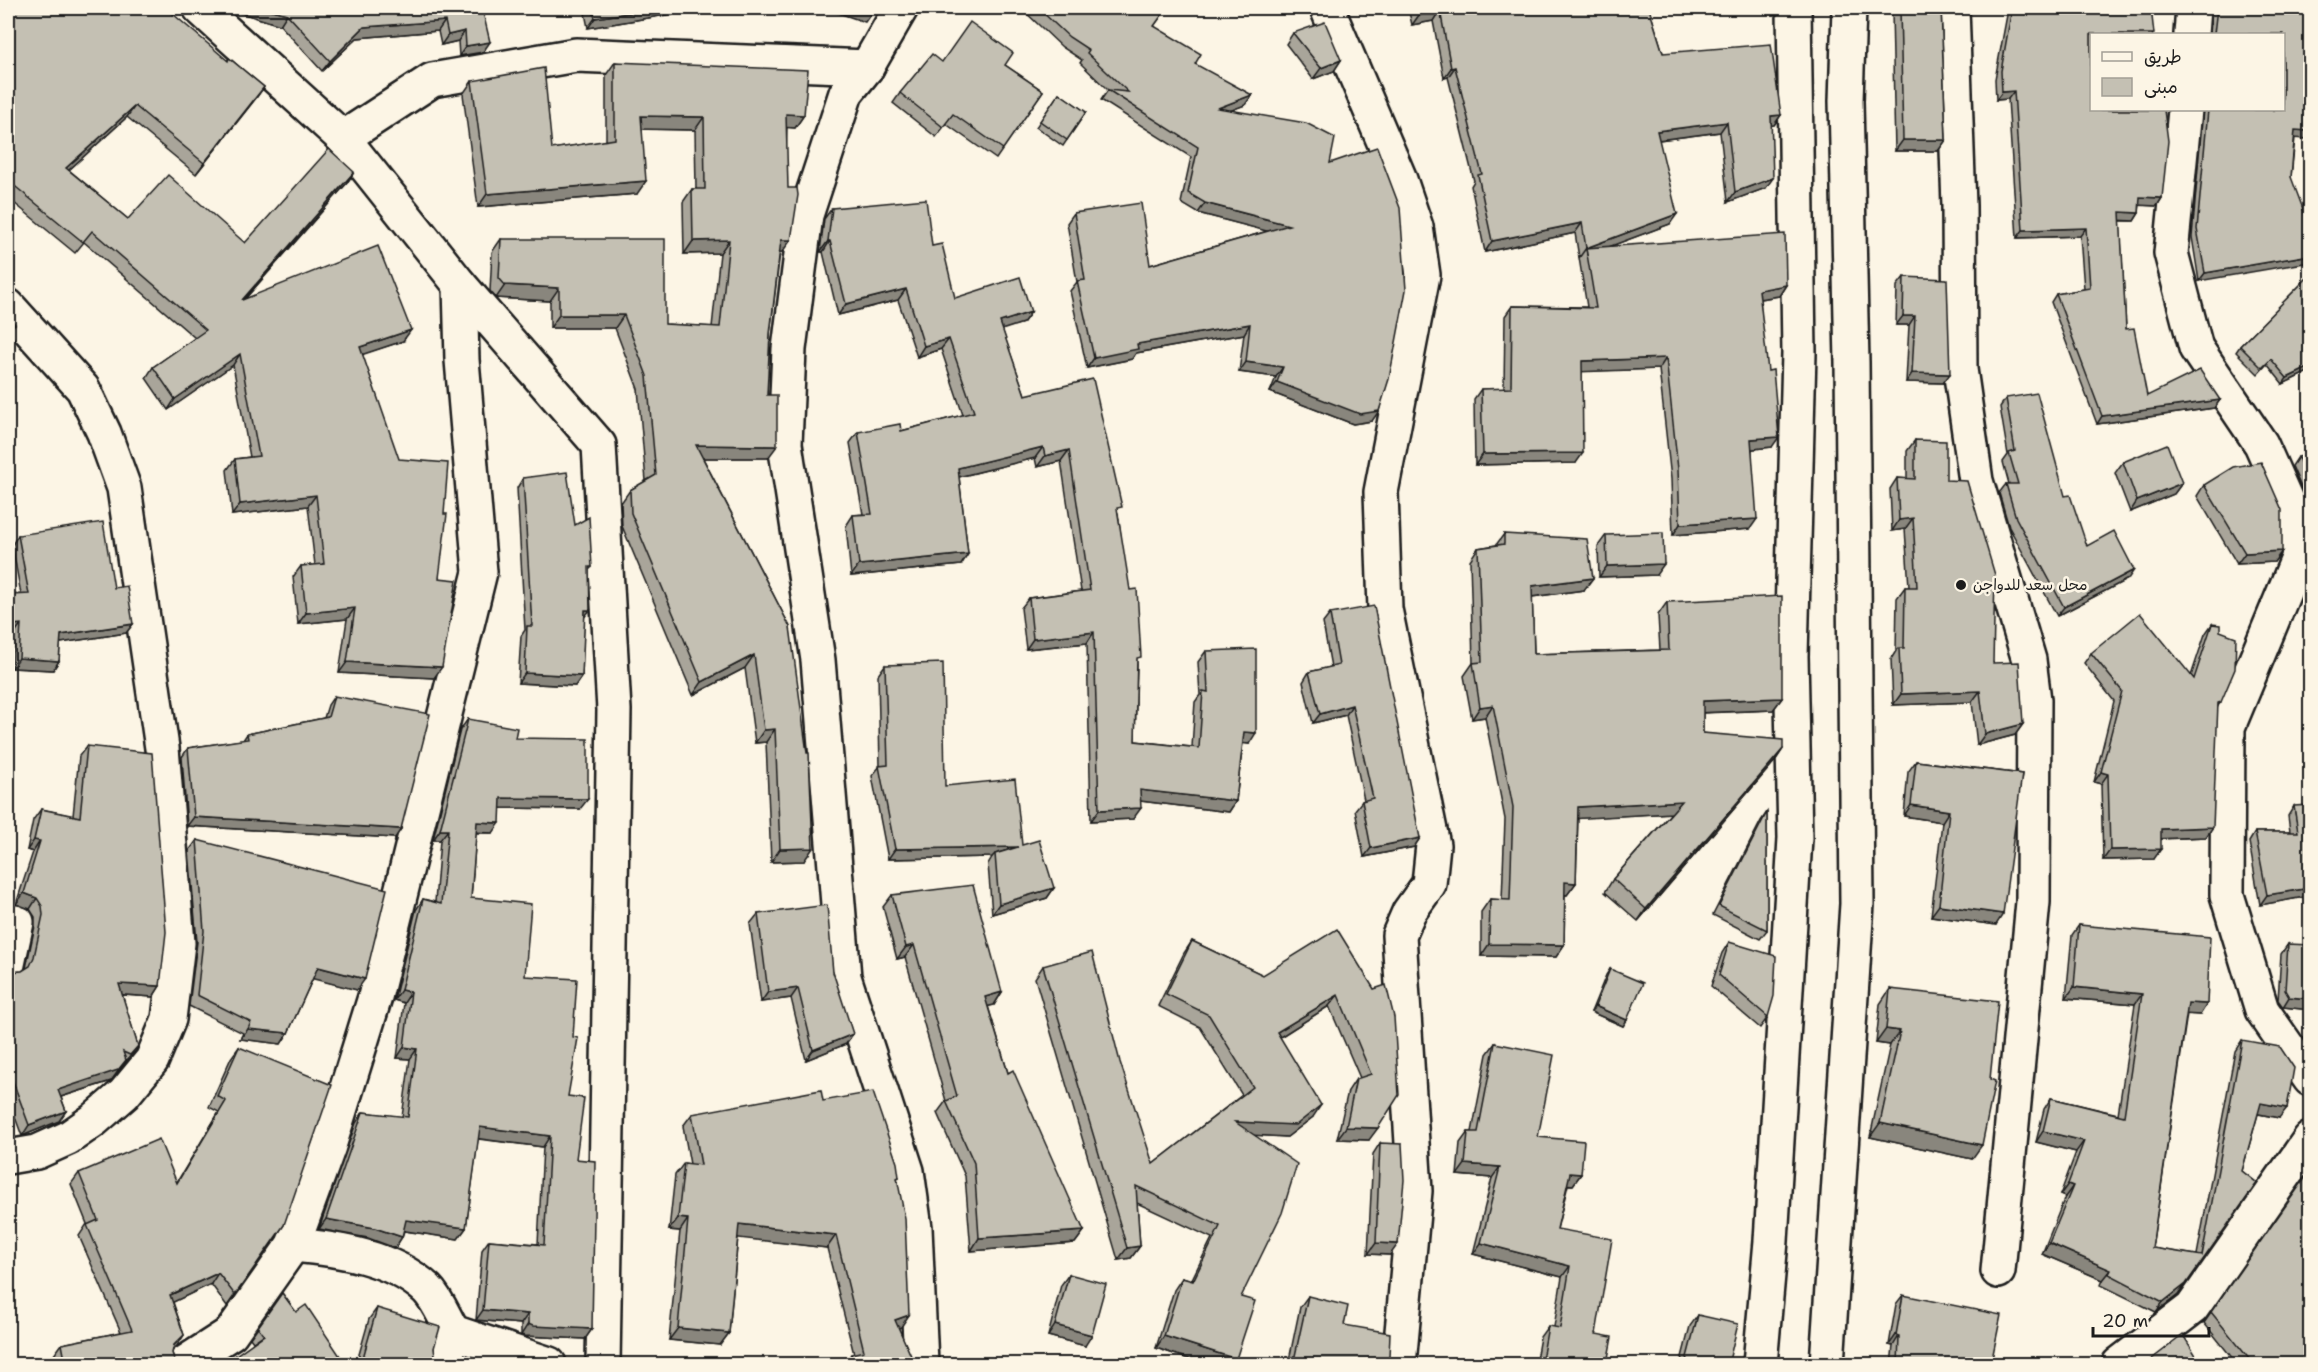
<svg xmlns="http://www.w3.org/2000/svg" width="2318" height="1372" viewBox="0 0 2318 1372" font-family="'Shantell Sans','Playpen Sans Arabic',sans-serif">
	<rect width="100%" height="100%" fill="#fcf5e5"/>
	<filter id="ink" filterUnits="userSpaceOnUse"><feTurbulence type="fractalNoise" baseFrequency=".0167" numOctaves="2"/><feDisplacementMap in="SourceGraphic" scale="12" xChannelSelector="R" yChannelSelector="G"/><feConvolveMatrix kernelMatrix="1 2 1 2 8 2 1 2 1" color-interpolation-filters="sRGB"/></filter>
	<g filter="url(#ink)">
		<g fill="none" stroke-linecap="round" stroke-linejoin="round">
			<defs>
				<g id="minor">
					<path d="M200 8 343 138 460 285 599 445 614 710 603 1364"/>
					<path d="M901 8 867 67 846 93 806 215 789 349 785 444 818 660 844 977 907 1171 915 1228 921 1364"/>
					<path d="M1327 8 1399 177 1416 227 1423 275 1381 492 1385 609 1433 845 1429 884 1409 912 1399 935 1415 1191 1399 1364"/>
					<path d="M1952 8 1959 206 1960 369 1976 481 2029 660 2034 700 2033 902 1998 1271"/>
					<path d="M2191 34 2193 8"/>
					<path d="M2185 110 2171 253 2196 348 2261 444 2293 516 2299 556 2228 727 2227 895 2262 1010 2310 1079"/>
					<path d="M343 138 432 80 576 55 867 67"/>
					<path d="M8 306 83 389 104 433 124 488 162 748 178 943 169 1019 152 1060 124 1094 94 1120 68 1138 37 1152 8 1157"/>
					<path d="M8 964 17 922"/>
					<path d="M293 1245C338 1249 392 1257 427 1289 438 1300 445 1319 453 1332"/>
					<path d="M183 1364 231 1333 293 1245 329 1146 375 997 480 572 462 360 460 285"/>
					<path d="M444 1364 453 1332 549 1364"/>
					<path d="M1760 1364 1771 1241 1795 838 1791 656 1799 353 1794 8"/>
					<path d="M1827 1364 1857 904 1852 362 1846 101 1849 8"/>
					<path d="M2119 1364 2192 1308 2310 1139"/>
				</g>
			</defs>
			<!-- minor casing -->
			<use href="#minor" stroke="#1c1c1c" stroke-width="38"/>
			<!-- minor -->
			<use href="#minor" stroke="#fcf5e5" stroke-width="33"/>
		</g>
		<!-- wall -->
		<g fill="#a9a59a" stroke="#1c1c1c" stroke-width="1.5">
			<path d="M8 8 227 61 229 58 264 87 256 98 196 174 127 117 69 170 128 219 245 243 354 172 347 183 245 299 403 341 362 354 439 578 434 678 339 673 347 619 298 624 293 577 301 566 315 565 308 506 232 515 227 470 235 459 250 457 233 365 168 410 146 378 153 367 195 338 84 242 75 253 8 198Z"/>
			<path d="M240 8H482L483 52 459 56 458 41 441 45 438 31 357 38 322 71 280 25 238 12Z"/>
			<path d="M584 8H682L678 13 588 28Z"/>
			<path d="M1021 8H1167L1154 26 1195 64 1245 105 1231 110 1330 163 1372 421 1353 424 1270 392 1276 377 1239 372 1244 334 1136 353 1132 359 1087 368 1070 291 1077 282 1067 223 1074 213 1150 265 1268 231 1198 213 1181 203 1191 157 1101 100 1108 90 1080 63 1082 60 1062 47Z"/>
			<path d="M1408 8H1649L1663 53 1781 115 1774 125H1771L1766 188 1728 202 1720 132 1659 140 1670 224 1611 246 1786 285 1779 296 1760 299 1772 447 1752 449 1750 529 1673 535 1671 479 1659 369 1582 371 1576 463 1475 465 1474 399 1481 389H1504L1505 316 1512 306 1587 307 1575 233 1485 252 1471 186 1474 181 1448 77 1444 78 1433 21 1412 25Z"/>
			<path d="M1896 8H1941L1946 140 1938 151H1895L1892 12Z"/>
			<path d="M2006 8H2151L2162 198 2157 206 2140 205 2139 213 2134 221H2120L2126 329 2147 396 2220 400 2214 408 2097 424 2051 302 2056 294 2084 289 2080 236 2017 238 2008 99 1996 100 1995 79 2007 15Z"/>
			<path d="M2212 8H2310V139L2295 138 2291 177 2199 281 2192 237 2203 110H2283V34H2210Z"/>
			<path d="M1293 33 1341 60 1334 71 1313 79 1286 44Z"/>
			<path d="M615 62 804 115 795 128 787 127 782 252H780L770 334 767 395 768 458H703L790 627 804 861 771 862 766 742 755 743 745 668 693 695 622 526 621 503 630 490 646 481 638 389 615 328H550V301L496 298 490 291 492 252 501 239 665 324 712 327 720 253 684 254 683 202 692 189H696L695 130 642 129 637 194 478 207 463 94 472 81 552 149 606 141V75Z"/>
			<path d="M942 62 1005 65 1043 91 996 159 946 124 936 137 893 103 900 93Z"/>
			<path d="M1059 93 1086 112 1063 146 1036 127Z"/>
			<path d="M832 208 932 246 955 298 1031 312 1023 323 1002 329 1025 395 1118 513 1137 663 1135 741 1192 747 1195 702 1200 695 1198 662 1206 651 1249 744 1243 743 1236 801 1229 812 1140 801 1133 819 1091 821 1087 643 1026 649 1021 608 1029 598 1081 591 1061 461 1037 467 1035 458 959 477 968 554 961 565 851 576 846 526 853 515 863 514 850 443 858 432 901 431 963 415 941 349 917 357 898 300 838 315 823 252H820L824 219Z"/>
			<path d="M2310 275V316L2307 319 2310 371 2283 384 2267 364 2258 374 2236 352 2240 346Z"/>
			<path d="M1904 277 1943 383 1906 382 1909 325H1896L1897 286Z"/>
			<path d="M2006 398 2065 496 2087 546 2128 579 2057 616 2009 527 1999 493 2006 484H2009L2003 462 2008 455 2000 407Z"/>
			<path d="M1915 440 1946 480 1993 663 2023 724 2015 735 1977 745 1972 702 1893 705 1891 659 1896 651 1897 598 1905 587H1909L1905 529 1892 531 1890 489 1897 478 1907 479V451Z"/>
			<path d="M2310 455V508L2292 466 2298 457Z"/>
			<path d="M2123 462 2182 483 2174 494 2130 512 2115 473Z"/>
			<path d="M523 478 575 525 592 567 589 570 584 618 582 676 575 686 518 683 521 636 525 630 517 488Z"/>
			<path d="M2204 485 2282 551 2274 562 2237 564 2197 496Z"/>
			<path d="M1504 534 1584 590 1532 597 1534 654 1660 650 1658 615 1667 602 1782 698 1773 710 1703 713V733L1783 749 1775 761 1638 921 1605 892 1613 879 1671 813 1578 818 1576 883 1567 895H1565L1564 945 1556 957 1481 956V912L1490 899 1502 900 1505 819 1485 717 1472 719 1464 676 1473 663 1470 560 1478 548 1496 545Z"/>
			<path d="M18 535 114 588 133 624 126 633 60 643 59 661 53 670 12 668 14 634H8V599L11 595 21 594 12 545Z"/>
			<path d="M1606 535 1656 575 1599 577 1598 546Z"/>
			<path d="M1330 614 1420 838 1414 847 1364 857 1355 810 1362 801 1364 800 1346 715 1313 723 1303 682 1309 672 1331 667 1323 623Z"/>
			<path d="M2212 624 2221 702 2217 707 2206 837 2161 839 2154 859 2103 860 2101 784 2094 782 2114 701 2084 663 2091 653 2191 676 2205 634Z"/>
			<path d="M885 665 945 786 1022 845 1054 888 1047 898 992 914 988 864 992 857 888 859 872 776 880 766 878 675Z"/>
			<path d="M334 696 401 829 395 838 187 826 182 757 188 748 243 740 247 734 324 718 328 705Z"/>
			<path d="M468 719 515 738 580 809 500 808 493 833H476L471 898 525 976 568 1096 576 1159 592 1329 585 1339 525 1336 521 1335V1324L476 1320 482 1250 489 1240 538 1244 543 1147 478 1139 466 1228 458 1239 404 1231 402 1237 395 1248 368 1238 319 1229 356 1123 363 1112 402 1117 410 1059 397 1058 404 1003 394 1000 416 910 423 899 435 902 440 840H433L460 730Z"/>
			<path d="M87 746 160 986 153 997 122 995 138 1046 111 1081 61 1097 66 1111 59 1121 22 1136 8 1098V969L11 972 22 971 26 968 35 926V917L30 909 16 904 33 852 27 850 33 820 41 809 73 816 79 756Z"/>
			<path d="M1916 761 2022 774 1996 925 1931 916 1942 822 1904 816 1908 772Z"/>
			<path d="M2294 806 2310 896 2260 905 2249 842 2255 832H2290L2288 816Z"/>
			<path d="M1767 812V930L1760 939 1713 915 1761 821Z"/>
			<path d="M197 840 357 990 313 978 288 1033 281 1044 240 1039 243 1033 189 1006 197 942 189 851Z"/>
			<path d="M892 895 1002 992 994 1005 988 1006 1008 1073 1084 1231 1075 1243 971 1251 965 1176 937 1113 946 1101 905 957 897 959 883 907Z"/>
			<path d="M758 914 833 972 846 1044 806 1060 791 998 761 1002 750 924Z"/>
			<path d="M2079 925 2200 1015 2187 1014 2152 1248 2197 1255 2235 1051 2242 1040 2279 1118 2258 1114 2242 1171 2257 1183 2178 1295 2156 1312 2101 1285 2103 1280 2042 1254 2065 1197 2060 1195 2076 1152 2036 1142 2044 1109 2051 1098 2118 1114 2135 1004 2066 998 2072 935Z"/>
			<path d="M1192 941 1263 975 1374 989 1369 1140 1337 1139 1348 1091 1356 1079 1360 1078 1329 1006 1280 1037 1313 1117 1287 1137 1255 1135 1241 1297 1233 1365H1207L1156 1348 1174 1290 1182 1278 1191 1281 1212 1238 1137 1203 1140 1246 1131 1258 1118 1260 1035 978 1043 966 1153 1164 1242 1095 1200 1027 1158 1006 1184 953Z"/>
			<path d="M1729 942 1768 1017 1760 1028 1711 986 1722 953Z"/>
			<path d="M2288 944 2310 1010 2283 1007 2278 1000 2281 954Z"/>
			<path d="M1610 969 1627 1020 1623 1026 1591 1012 1606 975Z"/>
			<path d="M1890 989 1972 1159 1870 1137 1890 1045 1876 1043 1880 1004Z"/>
			<path d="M1495 1043 1538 1137 1581 1174 1573 1185H1568L1557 1229 1596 1334 1608 1358 1629 1365H1535L1540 1337 1548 1326 1554 1327 1562 1277 1473 1254 1492 1178 1457 1175 1460 1143 1468 1132H1472L1487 1054Z"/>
			<path d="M239 1047 284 1225 227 1306 211 1284 173 1302 184 1335 173 1349 172 1353 175 1362 177 1365H56L54 1355 62 1344 121 1332 79 1236 87 1224 71 1184 79 1173 177 1182 219 1112 209 1107 231 1058Z"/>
			<path d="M823 1101 899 1177 897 1180 901 1327 898 1328 915 1365H844L851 1354H854L827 1248 738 1237 729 1333 720 1345 669 1340 680 1231 669 1230 675 1175 684 1163 690 1164 683 1126 692 1114Z"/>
			<path d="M1380 1143 1390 1255 1368 1254 1373 1154Z"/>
			<path d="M2310 1171V1365H2238L2204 1323Z"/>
			<path d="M1069 1274 1085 1346 1048 1336 1061 1285Z"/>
			<path d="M282 1293 296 1312 253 1342 250 1338Z"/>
			<path d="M1903 1295 1992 1359 2002 1365H1891L1893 1346 1889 1345 1896 1304Z"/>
			<path d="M1308 1296 1344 1325 1388 1365H1288L1300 1307Z"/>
			<path d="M377 1308 434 1348 436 1365H356L369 1319Z"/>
			<path d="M1698 1315 1728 1365H1680L1690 1326Z"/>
		</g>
		<!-- shaded-wall -->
		<g fill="#89867d" stroke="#1c1c1c" stroke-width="1.5">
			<path d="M242 8H265L287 14 280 25 238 12Z"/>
			<path d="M661 8H682L678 13 588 28 595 18Z"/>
			<path d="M824 8H858L872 12 865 22Z"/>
			<path d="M1440 10 1433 21 1412 25 1419 15Z"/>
			<path d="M445 21 438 31 357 38 322 71 330 61 364 27Z"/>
			<path d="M465 31 458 41 441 45 448 35Z"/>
			<path d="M490 42 483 52 459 56 466 46Z"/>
			<path d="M1341 60 1334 71 1313 79 1321 68Z"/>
			<path d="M1455 67 1448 77 1444 78 1451 68Z"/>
			<path d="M264 87 256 98 196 174 204 163Z"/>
			<path d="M2014 91 2008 99 1996 100 2002 92Z"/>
			<path d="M1252 95 1245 105 1211 118 1218 108Z"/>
			<path d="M135 106 127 117 59 179 66 168Z"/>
			<path d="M786 114 804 115 795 128 777 127Z"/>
			<path d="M1781 115 1774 125 1764 126 1771 116Z"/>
			<path d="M641 116 704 117 695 130 632 129Z"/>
			<path d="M1727 122 1720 132 1650 141 1657 131Z"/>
			<path d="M2295 130 2310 131V139L2290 138Z"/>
			<path d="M1903 140H1946L1938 151H1895Z"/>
			<path d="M354 172 347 183 234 311 242 300Z"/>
			<path d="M1773 178 1766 188 1728 202 1735 192Z"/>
			<path d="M646 181 637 194 478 207 487 194Z"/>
			<path d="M2140 197 2162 198 2157 206 2134 205Z"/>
			<path d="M1205 203 1289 225 1282 235 1198 213Z"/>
			<path d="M2120 212 2139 213 2134 221 2114 220Z"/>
			<path d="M1677 214 1670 224 1587 255 1586 248 1579 258 1586 248Z"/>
			<path d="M1582 223 1575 233 1485 252 1492 241Z"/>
			<path d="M2086 228 2080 236 2017 238 2023 230Z"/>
			<path d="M729 240 720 253 684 254 693 241Z"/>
			<path d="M781 240H791L782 252 772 253Z"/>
			<path d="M828 241H830L823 252H820Z"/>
			<path d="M2310 255V262L2199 281 2205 273Z"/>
			<path d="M505 285 559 288 550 301 496 298Z"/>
			<path d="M1786 285 1779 296 1752 300 1759 290Z"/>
			<path d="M906 289 898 300 838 315 846 304Z"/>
			<path d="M1031 312 1023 323 992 333 1000 322Z"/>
			<path d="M559 315H624L615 328H550Z"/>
			<path d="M1903 316H1915L1909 325H1896Z"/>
			<path d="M1250 324 1244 334 1136 353 1132 359 1087 368 1094 358 1137 344Z"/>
			<path d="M411 330 403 341 352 358 360 347Z"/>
			<path d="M949 339 941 349 917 357 924 346Z"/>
			<path d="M240 354 233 365 168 410 175 399Z"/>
			<path d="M1666 358 1659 369 1575 372 1582 361Z"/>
			<path d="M1246 362 1283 367 1276 377 1239 372Z"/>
			<path d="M2310 367V371L2283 384 2287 378Z"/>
			<path d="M1912 373 1950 374 1943 383 1906 382Z"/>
			<path d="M1277 382 1379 411 1372 421 1353 424 1270 392Z"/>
			<path d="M2220 400 2214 408 2097 424 2102 416Z"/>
			<path d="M1779 437 1772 447 1744 450 1751 439Z"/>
			<path d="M696 445 777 446 768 458H687Z"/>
			<path d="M1043 447 1035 458 950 479 958 468Z"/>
			<path d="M1069 450 1061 461 1037 467 1045 456Z"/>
			<path d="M1583 453 1576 463 1475 465 1483 454Z"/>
			<path d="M2182 483 2174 494 2130 512 2137 501Z"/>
			<path d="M316 495 308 506 232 515 240 504Z"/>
			<path d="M1913 518 1905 529 1892 531 1899 520Z"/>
			<path d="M1757 519 1750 529 1673 535 1680 524Z"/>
			<path d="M2282 551 2274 562 2237 564 2245 553Z"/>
			<path d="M968 554 961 565 851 576 859 565Z"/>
			<path d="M1664 564 1656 575 1599 577 1607 566Z"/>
			<path d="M2134 570 2128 579 2057 616 2064 607Z"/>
			<path d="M1593 578 1584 590 1523 598 1532 586Z"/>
			<path d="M355 608 347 619 298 624 306 613Z"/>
			<path d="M585 610H590L583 619Z"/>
			<path d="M21 624 14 634H8L13 625Z"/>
			<path d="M133 624 126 633 54 644 61 635Z"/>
			<path d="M1094 632 1087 643 1026 649 1033 639Z"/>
			<path d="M754 655 745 668 693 695 702 682Z"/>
			<path d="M19 658 59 661 53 670 12 668Z"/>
			<path d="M347 662 442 667 434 678 339 673Z"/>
			<path d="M525 673 582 676 575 686 518 683Z"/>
			<path d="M1980 691 1972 702 1893 705 1901 694Z"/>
			<path d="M1782 698 1773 710 1695 713 1703 701Z"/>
			<path d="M1352 705 1346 715 1313 723 1320 714Z"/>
			<path d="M1493 705 1485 717 1472 719 1480 707Z"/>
			<path d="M2023 724 2015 735 1977 745 1985 734Z"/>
			<path d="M775 729 766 742 755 743 764 730Z"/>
			<path d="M1244 732 1256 733 1249 744 1237 743Z"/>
			<path d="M1783 749 1775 761 1638 921 1646 909Z"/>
			<path d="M2101 772 2108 774 2101 784 2094 782Z"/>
			<path d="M1140 790 1236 801 1229 812 1132 800Z"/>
			<path d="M501 798 588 799 580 809 494 808Z"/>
			<path d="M1682 801 1673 813 1570 819 1578 807Z"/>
			<path d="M1911 805 1949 811 1942 822 1904 816Z"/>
			<path d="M1141 808 1133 819 1091 821 1099 810Z"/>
			<path d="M194 817 401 829 395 838 187 826Z"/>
			<path d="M477 822 500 823 493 833 470 832Z"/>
			<path d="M2213 827 2206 837 2154 839 2161 829Z"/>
			<path d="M440 830H448L440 840H433Z"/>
			<path d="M1420 838 1414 847 1364 857 1371 848Z"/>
			<path d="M34 840 40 841 33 852 27 850Z"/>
			<path d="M1018 847 995 854 992 857 888 859 895 849Z"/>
			<path d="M813 848 804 861 771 862 780 849Z"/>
			<path d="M2161 849 2154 859 2103 860 2110 850Z"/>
			<path d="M1565 882 1576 883 1567 895 1556 894Z"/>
			<path d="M1054 888 1047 898 992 914 999 904Z"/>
			<path d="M2310 888V896L2260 905 2267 895Z"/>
			<path d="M24 893 37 898 30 909 16 904Z"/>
			<path d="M1939 905 2003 914 1996 925 1931 916Z"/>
			<path d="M1489 944 1564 945 1556 957 1481 956Z"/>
			<path d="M914 945 905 957 897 959 906 947Z"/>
			<path d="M318 967 365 979 357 990 310 978Z"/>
			<path d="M119 984 160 986 153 997 112 994Z"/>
			<path d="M2074 987 2142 994 2135 1004 2066 998Z"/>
			<path d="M798 988 791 998 761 1002 768 992Z"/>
			<path d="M401 990 411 992 404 1003 394 1000Z"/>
			<path d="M1002 992 994 1005 977 1009 985 997Z"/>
			<path d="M1338 995 1329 1006 1269 1044 1277 1032Z"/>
			<path d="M2289 997 2310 999V1010L2283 1007Z"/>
			<path d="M2188 1003 2207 1004 2200 1015 2181 1014Z"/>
			<path d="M1595 1006 1627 1020 1623 1026 1591 1012Z"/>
			<path d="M248 1029 288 1033 281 1044 240 1039Z"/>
			<path d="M1886 1029 1900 1031 1890 1045 1876 1043Z"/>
			<path d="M853 1034 846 1044 806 1060 813 1050Z"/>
			<path d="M404 1047 417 1049 410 1059 397 1058Z"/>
			<path d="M126 1060 111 1081 51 1100 58 1090Z"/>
			<path d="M2261 1103 2287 1108 2279 1118 2254 1113Z"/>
			<path d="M1321 1105 1313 1117 1287 1137 1227 1134 1235 1122Z"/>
			<path d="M66 1111 59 1121 22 1136 29 1125Z"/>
			<path d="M1880 1123 1982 1145 1972 1159 1870 1137Z"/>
			<path d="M480 1127 550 1136 543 1147 473 1138Z"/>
			<path d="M1346 1127 1378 1128 1369 1140 1337 1139Z"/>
			<path d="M2043 1131 2084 1141 2076 1152 2036 1142Z"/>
			<path d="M1465 1164 1500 1167 1492 1178 1457 1175Z"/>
			<path d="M1570 1173 1581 1174 1573 1185 1563 1184Z"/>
			<path d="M2068 1184 2073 1186 2065 1197 2060 1195Z"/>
			<path d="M678 1218 688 1219 680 1231 669 1230Z"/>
			<path d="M326 1219 375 1228 402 1237 395 1248 368 1238 319 1229Z"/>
			<path d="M406 1220 466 1228 458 1239 399 1230Z"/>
			<path d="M739 1224 836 1235 827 1248 730 1237Z"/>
			<path d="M1084 1231 1075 1243 971 1251 979 1238Z"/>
			<path d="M1376 1243 1398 1244 1390 1255 1368 1254Z"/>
			<path d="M1481 1243 1570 1266 1562 1277 1473 1254Z"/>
			<path d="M2049 1243 2111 1270 2103 1280 2042 1254Z"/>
			<path d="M1140 1246 1131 1258 1118 1260 1127 1248Z"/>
			<path d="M218 1273 211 1284 163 1307 170 1295Z"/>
			<path d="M2186 1284 2178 1295 2156 1312 2163 1302Z"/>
			<path d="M483 1310 528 1314 521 1324 476 1320Z"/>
			<path d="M909 1315 901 1327 886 1332 895 1320Z"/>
			<path d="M528 1324 592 1329 585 1339 525 1336 521 1335Z"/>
			<path d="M1055 1325 1092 1335 1085 1346 1048 1336Z"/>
			<path d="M678 1328 729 1333 720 1345 669 1340Z"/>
			<path d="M184 1335 177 1346 166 1356 174 1345Z"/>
			<path d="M1896 1335 1899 1336 1893 1346 1889 1345Z"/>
			<path d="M1164 1336 1236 1359 1233 1365H1207L1156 1348Z"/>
		</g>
		<!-- building -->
		<g fill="#c4c0b3" stroke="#1c1c1c" stroke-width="1.5">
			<path d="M8 8H166L228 61 229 58 264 87 204 163 135 106 66 168 128 219 168 175 245 243 329 149 354 172 242 300 378 246 411 330 360 347 399 459 448 463 444 514H447L439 578 457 580 442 667 347 662 355 608 306 613 301 566 324 564 316 495 240 504 235 459 259 456 240 354 175 399 153 367 206 330 92 231 83 242 11 183 8 187Z"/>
			<path d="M265 8H482L490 42 466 46 465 31 448 35 445 21 364 27 330 61 287 14Z"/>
			<path d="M592 8H661L595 18Z"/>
			<path d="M858 8H873L872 12Z"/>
			<path d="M1038 8H1167L1154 26 1201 54 1195 64 1252 95 1218 108 1306 123 1335 138 1330 163 1377 147 1400 208 1406 290 1389 379 1379 411 1360 414 1277 382 1283 367 1246 362 1250 324 1137 344 1138 349 1094 358 1077 281 1085 280 1074 213 1141 203 1150 265 1289 225 1205 203 1188 193 1198 147 1108 90 1128 92 1087 53 1089 50 1069 37Z"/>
			<path d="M1418 8H1649L1663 53 1771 44 1781 115 1771 116 1773 178 1735 192 1727 122 1657 131 1677 214 1586 248 1582 223 1492 241 1478 175 1482 174 1455 67 1451 68 1440 10 1419 15Z"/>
			<path d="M1900 8H1941L1946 140H1903Z"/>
			<path d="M2012 8H2151L2154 34H2091V110H2164L2168 141 2162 198 2140 197 2139 213 2120 212 2126 329 2134 328 2147 396 2200 370 2220 400 2102 416 2056 294 2090 288 2086 228 2023 230 2014 91 2002 92 2001 71Z"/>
			<path d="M2217 8H2310V131L2295 130 2291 177 2309 225 2310 227V255L2205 273 2197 229 2208 110H2283V34H2214Z"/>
			<path d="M970 22 1013 53 1005 65 1043 91 1003 149 953 114 943 127 900 93 932 54 942 62Z"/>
			<path d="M1325 22 1341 60 1321 68 1293 33Z"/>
			<path d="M615 62 808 70 804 115 786 114 788 188H797L798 195 791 240H781L770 334 767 395H777V446L696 445 790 627 807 753H809L813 848 780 849 775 729 764 730 754 655 702 682 631 513 630 490 656 475 647 376 624 315H559V288L505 285 499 278 501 239H665V324L720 327 729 240 693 241 692 189H705L704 117 641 116 646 181 487 194 472 81 544 68 552 149 615 139Z"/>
			<path d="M1059 93 1086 112 1067 140 1040 121Z"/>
			<path d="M926 199 932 246 942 244 955 298 1020 277 1031 312 1000 322 1025 395 1093 379 1122 507 1117 508 1130 590 1137 589 1141 657 1137 658 1135 741 1199 748 1203 691 1208 692 1206 651 1256 649V733L1244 732 1236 801 1140 790 1141 808 1099 810 1094 632 1033 639 1029 598 1090 590 1069 450 1045 456 1043 447 958 468 968 554 859 565 853 515 872 514 858 432 900 424 901 431 974 412 949 339 924 346 906 289 846 304 830 241H828L832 208Z"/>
			<path d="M1785 234 1786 285 1759 290 1768 371 1773 370 1779 437 1751 439 1757 519 1680 524 1678 469 1666 358 1582 361 1583 453 1483 454 1481 389 1511 388 1512 306 1596 308 1586 248Z"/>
			<path d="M2310 275V314L2306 318 2310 323V367L2287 378 2271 359 2262 368 2240 346Z"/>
			<path d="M1904 277 1947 279 1950 374 1912 373 1915 316H1903Z"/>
			<path d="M8 314 15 324 8 330Z"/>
			<path d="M2037 393 2065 496 2070 495 2087 546 2114 531 2134 570 2064 607 2016 518 2006 484H2018L2009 453 2015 451 2006 398Z"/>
			<path d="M8 439 11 445 8 448Z"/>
			<path d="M1915 440 1946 441V480L1967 481 1995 575 1993 663 2019 662 2023 724 1985 734 1980 691 1901 694 1899 648H1904L1905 587H1917L1913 518 1899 520 1897 478 1915 479Z"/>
			<path d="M2167 444 2182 483 2137 501 2123 462Z"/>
			<path d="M2310 455V485L2298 457Z"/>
			<path d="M2261 462 2282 510V551L2245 553 2204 485 2233 467Z"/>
			<path d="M567 472 575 525 589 517 592 567H589L590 610H585L582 676 525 673 527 626H532L523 478Z"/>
			<path d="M103 522 114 588 127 586 133 624 61 635 59 661 19 658 21 624 13 625 11 595 29 594 18 535Z"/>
			<path d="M1663 533 1664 564 1607 566 1606 535Z"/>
			<path d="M1504 534 1587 539 1593 578 1532 586 1534 654 1669 650 1667 602 1782 596V698L1703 701V733L1783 740V749L1646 909 1613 879 1682 801 1578 807 1576 883 1565 882 1564 945 1489 944 1490 899 1510 900 1513 807 1493 705 1480 707 1473 663 1482 662 1478 548 1504 544Z"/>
			<path d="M1374 606 1420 838 1371 848 1362 801 1373 798 1352 705 1320 714 1309 672 1339 665 1330 614Z"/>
			<path d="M2140 613 2194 679 2212 624 2220 625V631L2236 637 2235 669 2221 702 2218 703 2213 827 2161 829V849L2110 850 2108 774 2101 772 2122 691 2091 653Z"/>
			<path d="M943 663 945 786 1015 779 1022 845 1039 840 1054 888 999 904 995 854 1018 847 895 849 879 766 888 765 885 665Z"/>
			<path d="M334 696 430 714 401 829 194 817 188 748 248 739 247 734 328 717Z"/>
			<path d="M468 719 517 728 515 738 588 739V799L501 798 500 823 477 822 471 898 531 904 525 976 577 979 573 1037 578 1038 568 1096 584 1098 576 1159 595 1161 592 1329 533 1326 528 1324V1314L483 1310 489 1240 544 1245 550 1136 480 1127 466 1228 406 1220 402 1237 375 1228 326 1219 363 1112 408 1117 417 1049 404 1047 411 992 401 990 423 899 441 904 448 830H440Z"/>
			<path d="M87 746 152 753 166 932 160 986 119 984 138 1046 130 1055 123 1052 126 1060 118 1070 58 1090 66 1111 29 1125 8 1068V969L11 972 22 971 30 966 34 957 43 915 42 906 37 898 24 893 40 841 34 840 41 809 80 817Z"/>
			<path d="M1916 761 2022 774 2003 914 1939 905 1949 811 1911 805Z"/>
			<path d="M2310 805V888L2267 895 2255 832H2298L2294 806Z"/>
			<path d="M1767 812V930L1719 906Z"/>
			<path d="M197 840 387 889 365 979 318 967 288 1033 248 1029 251 1022 197 995 204 931Z"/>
			<path d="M973 885 1002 992 985 997 1008 1073 1013 1070 1084 1231 979 1238 974 1163 946 1101 957 1096 914 945 906 947 892 895Z"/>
			<path d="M827 905 833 972 853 1034 813 1050 798 988 768 992 758 914Z"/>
			<path d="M2079 925 2210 937 2207 1004 2188 1003 2152 1248 2202 1256 2242 1040 2280 1047 2294 1068 2287 1108 2261 1103 2242 1171 2257 1183 2186 1284 2163 1302 2109 1274 2111 1270 2049 1243 2073 1186 2068 1184 2084 1141 2043 1131 2051 1098 2124 1116 2142 994 2074 987Z"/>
			<path d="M1337 929 1374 989 1386 985 1394 1017 1399 1095 1378 1128 1346 1127 1356 1079 1371 1074 1338 995 1277 1032 1321 1105 1296 1125 1235 1122 1297 1164 1282 1213 1241 1297 1255 1301 1236 1359 1164 1336 1182 1278 1193 1281 1220 1226 1136 1186 1140 1246 1127 1248 1043 966 1092 952 1120 1062 1153 1164 1253 1087 1209 1015 1166 994 1192 941 1263 975Z"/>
			<path d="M1729 942 1776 956 1774 996 1768 1017 1719 975Z"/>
			<path d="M2288 944 2310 945V999L2289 997 2285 990Z"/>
			<path d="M1610 969 1643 983 1627 1020 1595 1006Z"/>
			<path d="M1890 989 1998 1001 1990 1079 1995 1081 1982 1145 1880 1123 1900 1031 1886 1029Z"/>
			<path d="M1495 1043 1554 1055 1538 1137 1584 1141 1581 1174 1570 1173 1557 1229 1612 1239 1596 1334 1612 1337 1608 1358 1629 1365H1541L1548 1326 1560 1328 1570 1266 1481 1243 1500 1167 1465 1164 1468 1132H1478Z"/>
			<path d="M239 1047 332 1085 284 1225 235 1295 218 1273 170 1295 184 1335 174 1345 172 1353 175 1362 177 1365H66L62 1344 132 1330 87 1225 98 1220 79 1173 159 1139 177 1183 226 1101 217 1096Z"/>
			<path d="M821 1090 823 1101 873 1092 897 1163 899 1177 897 1178 905 1218 909 1315 895 1320 915 1365H854L851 1354 864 1351 836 1235 739 1224 729 1333 678 1328 688 1219 678 1218 684 1163 701 1165 692 1114Z"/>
			<path d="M1380 1143 1402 1144 1404 1180 1398 1244 1376 1243Z"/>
			<path d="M2310 1171V1365H2254L2211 1312Z"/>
			<path d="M1069 1274 1106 1284 1092 1335 1055 1325Z"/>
			<path d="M282 1293 296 1312 306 1305 346 1365H222L264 1335 258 1327Z"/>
			<path d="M1903 1295 2001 1315 1992 1359 2002 1365H1898L1899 1336 1896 1335Z"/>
			<path d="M1308 1296 1348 1306 1344 1325 1390 1333 1389 1357 1388 1365H1293Z"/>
			<path d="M377 1308 440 1327 434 1348 436 1365H361Z"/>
			<path d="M1698 1315 1738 1324 1728 1365H1685Z"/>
			<path d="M2183 1335 2202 1365H2144Z"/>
		</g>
	</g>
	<!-- markers -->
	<circle fill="#1c1c1c" stroke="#fcf5e5" stroke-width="2" cx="1961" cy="585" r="6"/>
	<g text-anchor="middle" stroke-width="5" stroke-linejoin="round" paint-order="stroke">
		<!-- poi labels -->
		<g font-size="15" fill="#1c1c1c" stroke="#fcf5e5" text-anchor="start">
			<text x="1973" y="590">محل سعد للدواجن</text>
		</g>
	</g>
	<!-- margin -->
	<rect width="2318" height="1372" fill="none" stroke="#fcf5e5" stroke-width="30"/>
	<rect x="15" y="15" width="2288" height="1342" fill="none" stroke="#1c1c1c" stroke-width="2" filter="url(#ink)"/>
	<!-- legend -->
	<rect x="2090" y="33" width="195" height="78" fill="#fcf5e5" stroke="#a29e95" stroke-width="1.5"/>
	<rect x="2102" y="52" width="30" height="9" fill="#fcf5e5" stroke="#a29e95" stroke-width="1.5"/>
	<text x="2144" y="63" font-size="18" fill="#1c1c1c">طريق</text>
	<rect x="2102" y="78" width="30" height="18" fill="#c4c0b3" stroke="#a29e95" stroke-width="1.5"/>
	<text x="2144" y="93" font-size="18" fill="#1c1c1c">مبنى</text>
	<!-- scale -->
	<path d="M2093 1327v9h116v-9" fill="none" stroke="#1c1c1c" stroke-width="3"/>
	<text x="2102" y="1327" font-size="18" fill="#1c1c1c" stroke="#fcf5e5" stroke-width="4.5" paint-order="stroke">20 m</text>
</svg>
